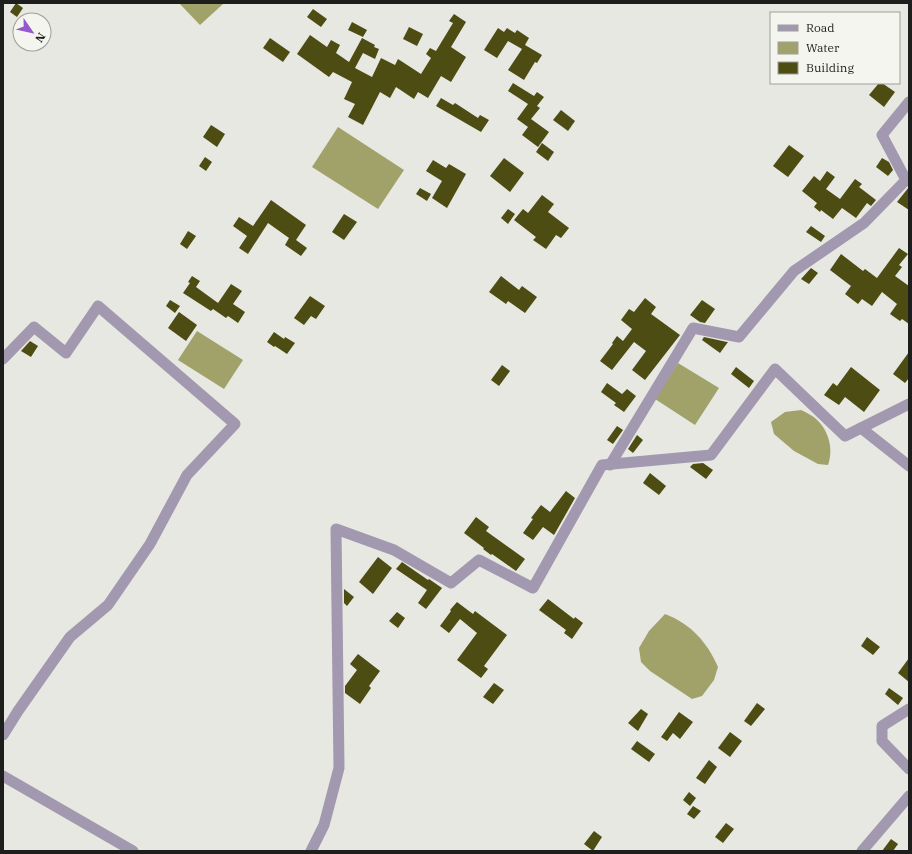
<svg xmlns="http://www.w3.org/2000/svg" width="912" height="854" viewBox="0 0 912 854" font-family="'IBM Plex Serif',serif">
	<rect width="100%" height="100%" fill="#e7e8e2"/>
	<!-- water -->
	<g fill="#a1a269">
		<path d="M179 3H222L223 4 200 25Z"/>
		<path d="M338 127 404 170 378 209 312 167Z"/>
		<path d="M197 331 243 360 224 389 178 360Z"/>
		<path d="M678 363 719 388 695 425 655 399Z"/>
		<path d="M801 410C806 412 811 415 815 418 828 429 834 448 828 465L818 464 794 451 774 434 771 422 785 412Z"/>
		<path d="M665 614C691 624 707 642 718 667L714 680 702 696 692 699 650 671 641 662 639 648 649 631Z"/>
	</g>
	<!-- building -->
	<g fill="#4d4c12">
		<path d="M16 3 23 8 17 17 10 12Z"/>
		<path d="M313 9 327 19 321 27 307 17Z"/>
		<path d="M454 14 466 22 451 47 466 57 451 82 441 76 428 98 418 92 414 99 396 87 390 98 380 92 363 125 348 117 355 104 344 99 352 82 333 72 329 77 297 54 310 35 327 47 331 40 340 45 336 53 349 62 362 38 375 45 374 47 379 49 375 59 363 53 355 68 372 77 381 58 395 65 398 59 421 74 431 58 426 54 430 48 436 51 453 23 449 21Z"/>
		<path d="M352 22 367 30 363 37 348 30Z"/>
		<path d="M409 27 423 34 417 46 403 39Z"/>
		<path d="M498 28 504 32 507 28 515 33 517 30 529 38 525 45 542 55 537 63 535 62 524 80 508 70 522 49 508 41 497 58 484 50Z"/>
		<path d="M270 38 290 52 283 62 263 48Z"/>
		<path d="M513 83 534 96 537 92 544 97 537 106 540 108 531 119 549 132 538 147 522 135 528 127 517 119 528 104 508 91Z"/>
		<path d="M879 83H882L895 92 884 107 869 95Z"/>
		<path d="M441 98 453 105 455 103 478 118 480 115 489 120 481 132 436 106Z"/>
		<path d="M561 110 575 121 568 131 553 120Z"/>
		<path d="M211 125 225 134 217 147 203 137Z"/>
		<path d="M542 143 554 152 548 161 536 152Z"/>
		<path d="M789 145 804 156 788 177 773 166Z"/>
		<path d="M205 157 212 162 206 171 199 166Z"/>
		<path d="M504 158 524 173 510 192 490 176Z"/>
		<path d="M882 158 889 162 893 170 888 176 876 167Z"/>
		<path d="M433 160 446 168 449 164 466 174 447 208 432 198 442 181 426 171Z"/>
		<path d="M827 171 835 177 826 189 840 199 855 179 862 184 859 187 876 200 871 206 867 203 856 218 842 208 833 219 821 210 820 212 814 207 817 203 802 191 814 176 820 181Z"/>
		<path d="M909 187V210L897 202Z"/>
		<path d="M420 188 431 194 427 201 416 194Z"/>
		<path d="M542 195 554 204 548 212 569 228 561 238 556 235 546 249 533 240 536 237 514 220 523 209 528 213Z"/>
		<path d="M271 200 306 225 296 240 307 248 301 256 285 245 289 238 268 223 248 254 239 248 247 236 233 226 239 217 253 226Z"/>
		<path d="M508 209 515 214 508 224 501 218Z"/>
		<path d="M344 214 357 222 344 240 332 232Z"/>
		<path d="M811 226 825 236 821 242 806 232Z"/>
		<path d="M188 231 196 236 187 249 180 244Z"/>
		<path d="M899 248 908 254 899 265 902 267 895 276 909 286V324L902 319 900 321 890 314 897 304 882 292 872 306 862 299 858 304 845 294 851 286 830 270 841 254 863 271 865 269 877 278Z"/>
		<path d="M811 268 818 273 809 284 801 279Z"/>
		<path d="M192 276 200 281 196 287 218 303 231 284 242 291 233 304 245 312 238 323 228 316 226 318 213 309 211 311 183 293 190 283 188 282Z"/>
		<path d="M501 276 519 290 522 286 537 297 525 313 508 301 506 304 489 292Z"/>
		<path d="M310 296 325 306 316 319 311 316 304 325 294 318Z"/>
		<path d="M645 298 656 307 651 314 680 335 645 380 632 370 646 351 634 342 612 370 600 361 613 344 612 343 617 336 623 341 632 329 621 320 629 309 634 312Z"/>
		<path d="M170 300 180 306 175 313 166 306Z"/>
		<path d="M702 300 715 309 705 323 700 322 690 315Z"/>
		<path d="M179 312 197 325 186 341 168 328Z"/>
		<path d="M274 332 284 339 285 337 295 343 287 354 275 346 274 347 267 342Z"/>
		<path d="M704 337 727 342H728L720 353 702 340Z"/>
		<path d="M30 341 38 346 31 357 21 351Z"/>
		<path d="M909 352V378L905 383 893 374Z"/>
		<path d="M502 365 510 371 499 386 491 380Z"/>
		<path d="M736 367 754 381 749 388 731 374Z"/>
		<path d="M851 367 880 390 864 412 845 397 839 405 824 395 833 383 837 386Z"/>
		<path d="M607 383 622 394 627 389 636 396 624 412 614 405 616 403 601 392Z"/>
		<path d="M617 426 623 430 613 444 607 440Z"/>
		<path d="M637 435 643 440 633 453 628 449Z"/>
		<path d="M703 463 713 470 706 479 690 467 693 464Z"/>
		<path d="M650 473 666 486 659 495 643 483Z"/>
		<path d="M566 491 575 498 554 535 543 527 533 540 523 533 533 519 531 518 541 505 550 512Z"/>
		<path d="M476 517 489 527 486 531 525 559 516 571 492 554 491 555 483 549 484 548 464 533Z"/>
		<path d="M378 557 392 568 373 594 359 582Z"/>
		<path d="M402 562 428 580 429 579 442 588 426 609 418 603 427 590 396 569Z"/>
		<path d="M344 589 354 597 347 606 344 603Z"/>
		<path d="M548 599 574 619 575 617 583 623 572 639 564 633 566 630 539 610Z"/>
		<path d="M457 602 473 614 475 611 507 635 484 666 488 669 481 678 457 660 477 633 460 619 449 633 440 626 451 611 450 610Z"/>
		<path d="M397 612 405 618 398 628 389 621Z"/>
		<path d="M867 637 880 647 873 655 861 646Z"/>
		<path d="M358 654 380 671 369 686 371 688 360 704 345 693V686L357 670 350 664Z"/>
		<path d="M909 658V682L898 673Z"/>
		<path d="M494 683 504 690 493 704 483 697Z"/>
		<path d="M889 688 903 698 898 705 885 694Z"/>
		<path d="M757 703 765 709 751 726 744 721Z"/>
		<path d="M641 709 648 714 638 731 628 723Z"/>
		<path d="M679 712 693 722 680 739 673 733 667 741 661 737Z"/>
		<path d="M730 732 742 741 730 757 718 748Z"/>
		<path d="M637 741 655 754 649 762 631 749Z"/>
		<path d="M709 760 717 767 705 784 696 778Z"/>
		<path d="M689 792 696 798 690 806 683 800Z"/>
		<path d="M693 806 701 811 694 819 687 814Z"/>
		<path d="M726 823 734 829 723 843 715 837Z"/>
		<path d="M594 831 602 837 593 851 584 844Z"/>
		<path d="M891 839 898 844 893 851H882Z"/>
	</g>
	<g fill="none" stroke-linecap="round" stroke-linejoin="round">
		<!-- minor -->
		<g stroke="#a298af" stroke-width="11">
			<path d="M3 359 34 327 66 353 98 306 235 424 187 475 150 544 108 605 70 637 18 711 3 735"/>
			<path d="M861 428 909 466"/>
			<path d="M610 465 693 328 739 337 794 271 864 223 906 180 882 135 909 102"/>
			<path d="M909 709 882 726V741L909 769"/>
			<path d="M3 776 133 851"/>
			<path d="M311 851 324 825 339 768 336 529 394 550 451 583 479 560 533 588 602 465 711 455 775 369 845 436 909 404"/>
			<path d="M862 851 909 796"/>
		</g>
	</g>
	<!-- border -->
	<rect width="912" height="854" fill="none" stroke="#1e1e1c" stroke-width="8"/>
	<!-- legend -->
	<rect x="770" y="12" width="130" height="72" fill="#f5f5ef" stroke="#9f9f9b"/>
	<rect x="778" y="25" width="20" height="6" fill="#a298af" stroke="#9f9f9b"/>
	<text x="806" y="32" font-size="12" fill="#1e1e1c">Road</text>
	<rect x="778" y="42" width="20" height="12" fill="#a1a269" stroke="#9f9f9b"/>
	<text x="806" y="52" font-size="12" fill="#1e1e1c">Water</text>
	<rect x="778" y="62" width="20" height="12" fill="#4d4c12" stroke="#9f9f9b"/>
	<text x="806" y="72" font-size="12" fill="#1e1e1c">Building</text>
	<!-- north arrow -->
	<g transform="translate(32 32) rotate(124)"><circle r="19" fill="#f5f5ef" stroke="#9f9f9b"/>
	<path d="M0-3L7 15L0 10L-7 15Z" fill="#9658ce"/>
	<text y="-6" font-size="11" font-weight="bold" text-anchor="middle" fill="#1e1e1c">N</text>
	</g>
</svg>
